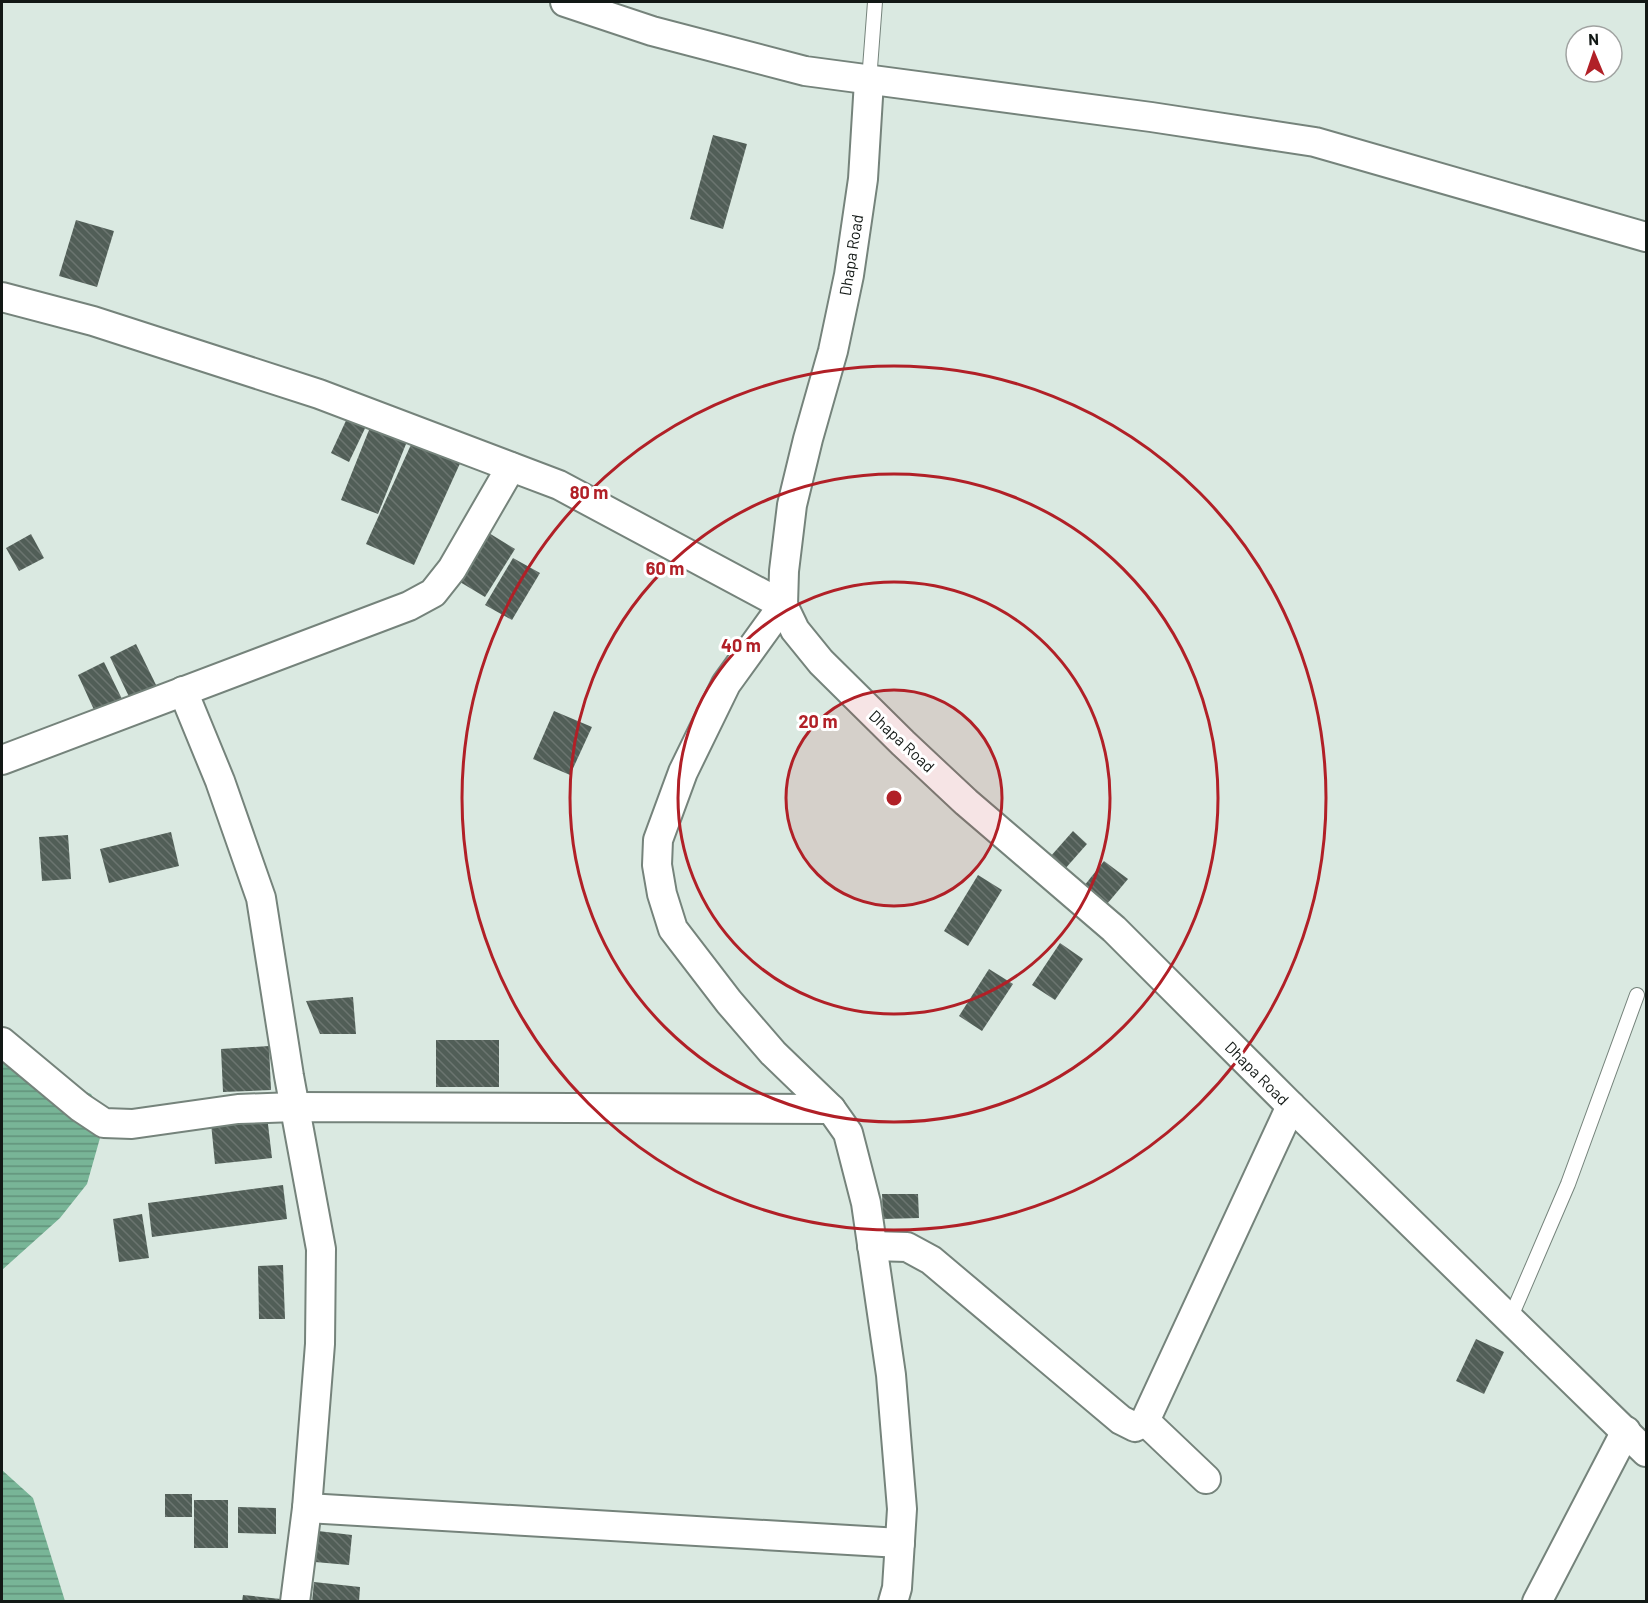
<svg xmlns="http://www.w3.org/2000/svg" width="1648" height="1603" viewBox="0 0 1648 1603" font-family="Barlow,sans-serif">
	<defs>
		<pattern id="water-rules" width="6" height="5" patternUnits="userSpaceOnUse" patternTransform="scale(1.5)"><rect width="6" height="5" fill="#78b597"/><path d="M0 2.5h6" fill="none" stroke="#61927a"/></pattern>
		<pattern id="building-back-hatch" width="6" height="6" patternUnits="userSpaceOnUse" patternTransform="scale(1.5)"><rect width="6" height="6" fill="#515e57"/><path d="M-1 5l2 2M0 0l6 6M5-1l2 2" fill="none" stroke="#6b7570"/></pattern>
	</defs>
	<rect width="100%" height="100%" fill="#dae9e1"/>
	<!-- water -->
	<g fill="url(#water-rules)">
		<path d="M2 1047 17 1064 91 1094 102 1114 100 1138 87 1184 60 1218 2 1270Z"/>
		<path d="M2 1470 33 1498 65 1601H2Z"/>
	</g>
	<!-- building -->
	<g fill="url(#building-back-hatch)">
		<path d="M713 135 747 144 723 229 690 219Z"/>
		<path d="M76 220 114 231 97 287 59 276Z"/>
		<path d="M350 412 369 420 349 462 331 453Z"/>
		<path d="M373 420 410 434 378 514 341 500Z"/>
		<path d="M414 438 462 459 414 565 366 544Z"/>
		<path d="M484 530 515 549 485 597 455 579Z"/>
		<path d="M31 534 44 558 19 571 6 548Z"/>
		<path d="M513 558 540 573 512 620 485 605Z"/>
		<path d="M136 644 158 689 131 701 110 657Z"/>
		<path d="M104 662 122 699 95 712 78 675Z"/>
		<path d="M554 711 592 727 570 775 533 759Z"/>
		<path d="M1073 831 1087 844 1064 870 1050 857Z"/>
		<path d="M171 832 179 866 109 883 100 849Z"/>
		<path d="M68 835 71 879 42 881 39 837Z"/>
		<path d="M1104 861 1128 879 1107 904 1084 886Z"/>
		<path d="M978 875 1002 890 968 946 944 931Z"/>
		<path d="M1060 943 1083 959 1055 1000 1032 985Z"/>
		<path d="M989 969 1013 984 982 1031 959 1016Z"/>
		<path d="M353 997 356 1034H320L306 1001Z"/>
		<rect x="436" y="1040" width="63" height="47"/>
		<path d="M269 1046 271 1090 223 1092 221 1049Z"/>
		<path d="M267 1116 272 1158 215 1164 211 1123Z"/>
		<path d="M283 1185 287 1219 152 1237 148 1203Z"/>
		<path d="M882 1194H918L919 1218 883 1219Z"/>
		<path d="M142 1214 149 1258 119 1262 113 1219Z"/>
		<path d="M283 1265 285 1319H259L258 1266Z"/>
		<path d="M1476 1339 1504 1352 1484 1394 1456 1381Z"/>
		<rect x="165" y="1494" width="27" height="23"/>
		<rect x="194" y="1500" width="34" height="48"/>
		<path d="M238 1507 276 1508V1534L238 1533Z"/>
		<path d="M318 1531 352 1535 349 1565 315 1562Z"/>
		<path d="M314 1582 360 1587 359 1602H312Z"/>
		<path d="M243 1595 281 1599 280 1602H242Z"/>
	</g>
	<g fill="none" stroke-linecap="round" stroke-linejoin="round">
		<defs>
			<g id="service">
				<path d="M869 81 875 2"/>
				<path d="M1510 1319 1568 1184 1637 995"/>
			</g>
			<g id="minor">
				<path d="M565 2 652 31 805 71 1151 117 1315 142 1646 237"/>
				<path d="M869 81 863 179 849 275 833 351 808 439 792 505 784 571 783 605 795 630 821 662 903 743 966 802 1114 929 1291 1106 1646 1452"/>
				<path d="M2 297 93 321 319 394 559 485 783 605 726 684 683 772 658 840 657 865 662 894 673 929 729 1002 773 1053 831 1109 848 1133 866 1203 891 1375 902 1509 897 1588 893 1602"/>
				<path d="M183 691 220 781 261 898 289 1076 321 1249 320 1344 307 1508 295 1602"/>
				<path d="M2 760 409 606 433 593 452 569 511 467"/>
				<path d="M2 1042 80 1107 104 1123 132 1124 238 1109 295 1107 831 1109"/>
				<path d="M872 1246 907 1247 931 1260 1121 1420 1135 1427 1145 1421 1291 1106"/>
				<path d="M1145 1421 1206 1479"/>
				<path d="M307 1508 900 1543"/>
				<path d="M1537 1602 1626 1431"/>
			</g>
		</defs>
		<!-- service casing -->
		<use href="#service" stroke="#75837b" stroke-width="16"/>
		<!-- minor casing -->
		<use href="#minor" stroke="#75837b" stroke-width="32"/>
		<!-- service -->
		<use href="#service" stroke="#fff" stroke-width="14"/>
		<!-- minor -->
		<use href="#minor" stroke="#fff" stroke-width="28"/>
	</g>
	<!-- distance rings -->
	<circle cx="894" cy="798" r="108" fill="#b12027" fill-opacity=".12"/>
	<g fill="none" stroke="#b12027" stroke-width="3">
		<circle cx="894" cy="798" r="108"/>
		<circle cx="894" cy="798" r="216"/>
		<circle cx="894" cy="798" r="324"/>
		<circle cx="894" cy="798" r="432"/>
	</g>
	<g text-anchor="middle" stroke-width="6" stroke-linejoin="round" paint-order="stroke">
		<!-- street labels -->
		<g font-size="16" fill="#121815" stroke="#fff">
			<text transform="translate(851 255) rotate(-81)" y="6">Dhapa Road</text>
			<text transform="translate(902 741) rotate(43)" y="6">Dhapa Road</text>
			<text transform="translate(1257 1073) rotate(45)" y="6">Dhapa Road</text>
		</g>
	</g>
	<circle cx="894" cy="798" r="9" fill="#b12027" stroke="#fff" stroke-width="3"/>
	<g font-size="18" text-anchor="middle" font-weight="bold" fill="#b12027" stroke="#fff" stroke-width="6" stroke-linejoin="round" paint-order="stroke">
		<text x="589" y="499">80 m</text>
		<text x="665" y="575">60 m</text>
		<text x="741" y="652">40 m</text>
		<text x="818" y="728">20 m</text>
	</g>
	<!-- border -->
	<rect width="1648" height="1603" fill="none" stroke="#121815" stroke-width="6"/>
	<!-- north arrow -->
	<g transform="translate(1594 54) rotate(358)"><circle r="28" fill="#ffffff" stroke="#a0a3a1" stroke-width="1.5"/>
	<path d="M0-4.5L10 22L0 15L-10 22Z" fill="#b12027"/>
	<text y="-9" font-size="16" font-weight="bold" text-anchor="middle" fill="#121815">N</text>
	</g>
</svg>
